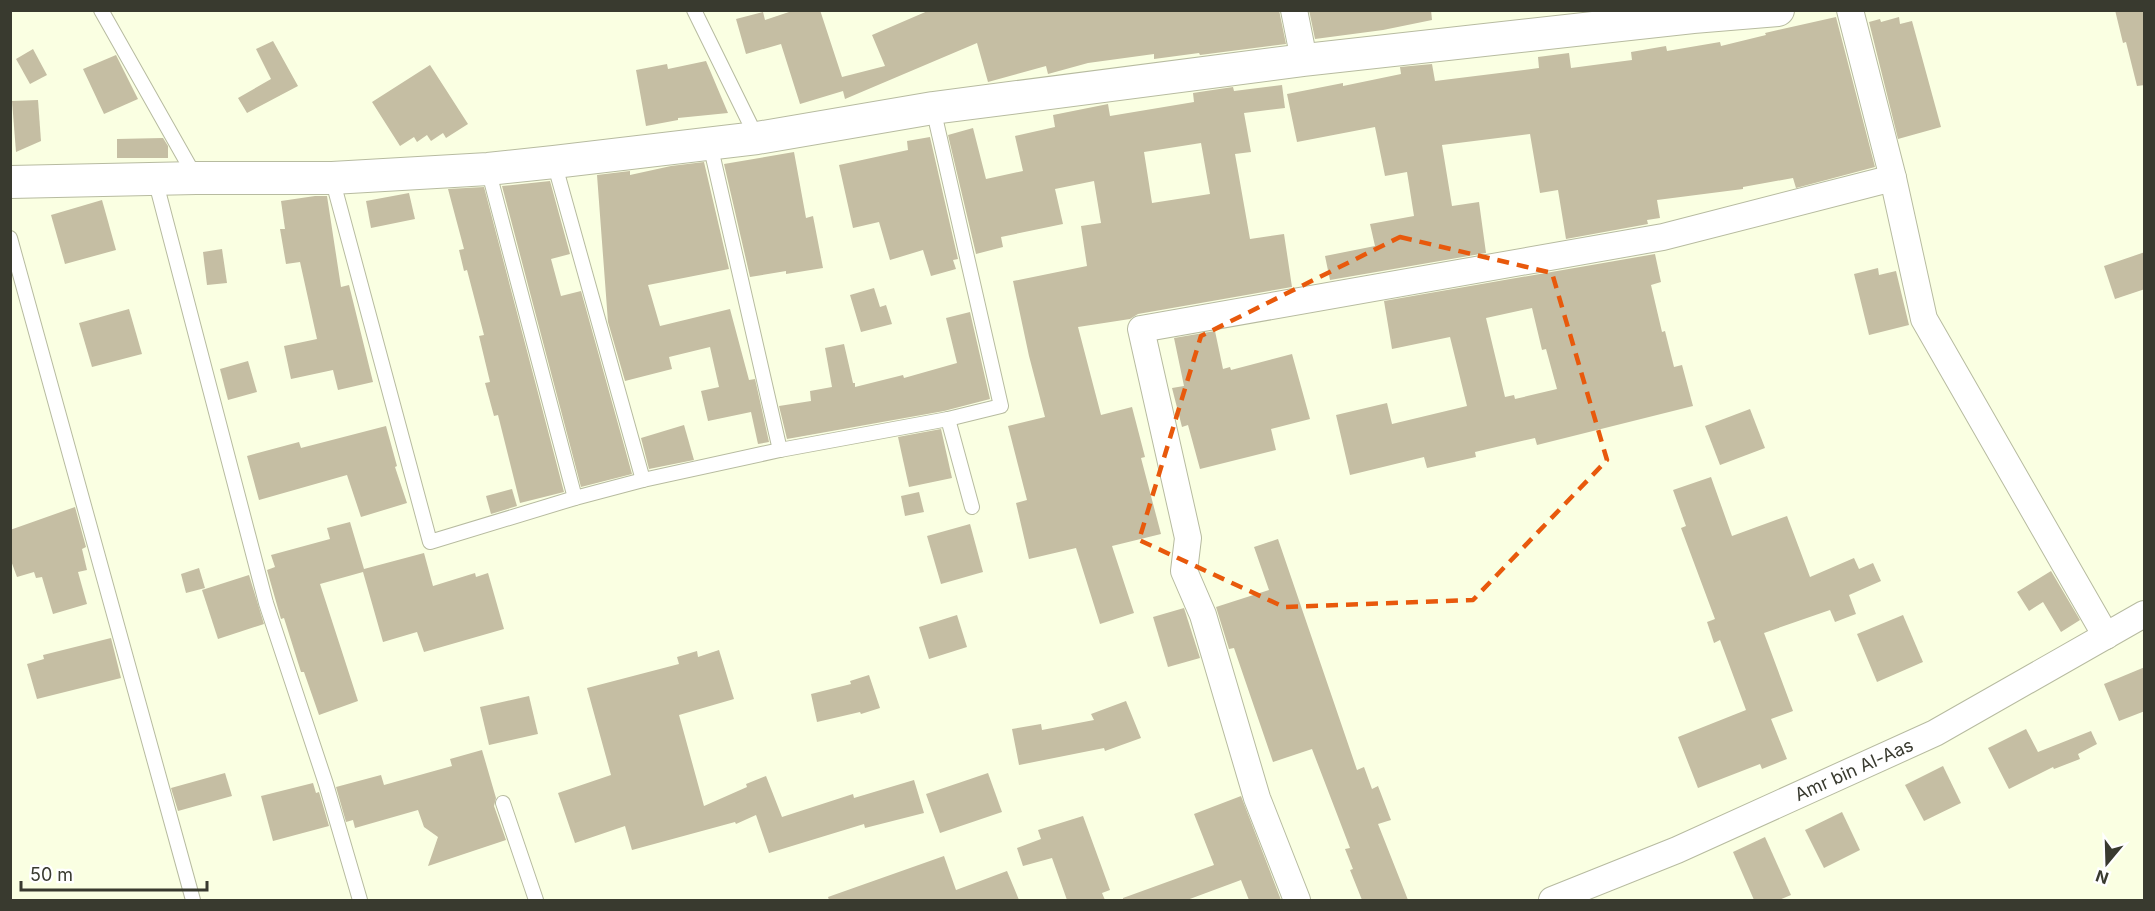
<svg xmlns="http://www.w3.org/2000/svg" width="2155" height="911" viewBox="0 0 2155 911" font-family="Inter,sans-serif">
	<rect width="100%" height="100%" fill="#faffe2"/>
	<!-- building -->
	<g fill="#c5bea3" fill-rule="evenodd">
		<path d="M795 10H820L842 77 885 66 872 35 930 10H1279L1286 44 1200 55 1199 53 1154 59V54L1088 63 1048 74 1046 66 988 82 977 43 845 99 843 91 800 104 781 44 746 54 736 19 763 12 765 20Z"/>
		<path d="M1309 10H1431L1432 20 1383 30 1315 39Z"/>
		<path d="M2115 10H2145V85L2137 86 2126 42 2123 43Z"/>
		<path d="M1836 17 1875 167 1796 188 1793 178 1743 187V189L1657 200 1660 218 1647 220 1648 224 1566 239 1558 190 1540 193 1530 134 1442 145 1452 206 1479 202 1486 253 1330 280 1325 256 1375 246 1370 224 1414 216 1407 172 1385 176 1375 127 1297 142 1287 94 1343 83V86L1401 74 1400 67 1432 64 1435 81 1539 68 1538 57 1569 53 1571 68 1632 60 1631 52 1666 46 1667 51 1720 42 1721 46 1766 35 1765 33Z"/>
		<path d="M1899 17 1900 24 1912 21 1941 127 1898 139 1869 22 1880 19 1881 22Z"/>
		<path d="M273 41 298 86 247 113 238 98 271 79 256 49Z"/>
		<path d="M33 49 47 75 30 84 16 59Z"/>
		<path d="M116 55 138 99 104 114 83 69Z"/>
		<path d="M706 61 728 113 678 118V120L646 126 636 70 667 64 668 69Z"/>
		<path d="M430 65 468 124 446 138 443 133 431 141 427 135 417 142 414 137 400 146 372 102Z"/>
		<path d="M1282 85 1285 108 1244 113 1251 152 1235 154 1250 239 1284 234 1292 287 1138 314 1130 319 1078 327 1101 415 1132 407 1145 457 1141 458 1161 534 1112 546 1134 613 1100 624 1076 548 1029 559 1016 503 1027 500 1008 426 1045 417 1029 356 1013 281 1087 266 1081 226 1101 223 1094 181 1055 189 1063 224 1001 237 1003 247 976 254 948 135 973 128 986 179 1023 171 1015 136 1055 127 1053 115 1108 104 1110 116 1194 102 1193 93 1206 91 1233 87 1234 91ZM1201 143 1210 194 1152 203 1144 152Z"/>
		<path d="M38 100 41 141 16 152 12 101Z"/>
		<path d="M930 137 958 259 953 260 956 269 931 276 923 250 890 260 879 222 853 228 839 165 908 150 907 141Z"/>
		<path d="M163 138 168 146V158H117V139Z"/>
		<path d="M794 152 806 218 813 216 823 268 786 274V271L750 277 724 164Z"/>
		<path d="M704 162 729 269 648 285 660 326 730 309 749 380 755 379 762 410H758H762L769 442 758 444 751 412 708 421 701 391 719 387 710 347 669 357 672 369 625 381 608 322 597 175 630 171V175L671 166Z"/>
		<path d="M550 181 570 254 551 259 561 296 581 291 632 474 581 487 502 186Z"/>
		<path d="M484 187 564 492 520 503 498 415 494 416 485 383 490 382 479 336 484 335 467 270 464 271 459 250 464 249 448 189Z"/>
		<path d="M409 193 415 219 371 228 366 201Z"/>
		<path d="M315 196H327L341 287 349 285 373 382 338 390 333 370 291 379 284 346 317 339 300 262 286 264 280 229H285L281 201Z"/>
		<path d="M102 200 116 250 65 264 51 215Z"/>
		<path d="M222 249 227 283 207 285 203 252Z"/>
		<path d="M2145 252V289L2115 299 2104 266Z"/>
		<path d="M1655 254 1661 282 1651 285 1662 332 1665 331 1674 367 1682 365 1693 406 1537 445 1535 438 1475 452 1476 457 1427 468 1424 457 1350 475 1336 415 1387 403 1392 424 1467 406 1450 337 1392 349 1384 301ZM1532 308 1542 350 1546 349 1557 389 1515 399 1514 395 1505 397 1486 318Z"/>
		<path d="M1878 268 1879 275 1896 271 1909 325 1869 335 1854 274Z"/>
		<path d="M874 288 880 307 886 305 892 324 861 332 850 295Z"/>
		<path d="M129 309 142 354 92 367 79 323Z"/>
		<path d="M970 312 990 399 944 411 787 439 779 406 811 401 810 391 832 387 825 348 844 344 853 383H855V387L903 375 904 378 957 363 946 318Z"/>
		<path d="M1215 331 1223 369 1230 367 1231 370 1292 354 1310 419 1271 429 1276 450 1200 469 1188 425 1182 427 1172 388 1184 386 1174 338Z"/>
		<path d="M248 361 257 392 228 400 220 369Z"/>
		<path d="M1750 409 1765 448 1720 465 1705 426Z"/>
		<path d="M684 425 694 460 649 469 641 438Z"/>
		<path d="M386 426 397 466 395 467 407 503 361 517 347 475 259 500 247 456 299 442 301 448Z"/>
		<path d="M941 429 952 478 909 487 898 437Z"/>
		<path d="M1711 477 1732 536 1787 516 1810 577 1854 558 1859 569 1873 563 1881 581 1849 595 1856 614 1835 622 1830 610 1764 633 1793 711 1771 719 1787 759 1762 769 1760 764 1698 788 1678 737 1746 710 1720 640 1714 643 1707 622 1715 619 1681 528 1686 526 1673 490Z"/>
		<path d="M512 489 517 506 491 514 486 496Z"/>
		<path d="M919 492 924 512 905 516 901 496Z"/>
		<path d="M75 507 86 547 82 549 87 570 78 572 87 604 53 614 42 577 36 578 34 572 17 577 10 558V530Z"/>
		<path d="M350 522 364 569 424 553 433 586 475 573 476 577 488 573 504 629 424 652 417 632 383 642 363 572 320 584 358 701 319 715 304 672H301L284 618 281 619 267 570 275 567 271 555 330 539 327 528Z"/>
		<path d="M970 524 983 572 941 584 927 536Z"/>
		<path d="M1278 539 1357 770 1364 767 1372 789 1378 786 1391 820 1378 824 1408 900H1362L1350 870 1353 869 1345 849 1350 848 1312 749 1273 762 1234 648 1229 649 1216 607 1269 590 1254 547Z"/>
		<path d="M199 568 205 588 186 593 181 574Z"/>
		<path d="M2051 571 2080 620 2061 632 2043 602 2029 611 2017 592Z"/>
		<path d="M249 575 264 624 218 639 202 590Z"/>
		<path d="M1184 608 1200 658 1168 667 1153 617Z"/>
		<path d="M957 615 967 647 929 659 919 627Z"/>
		<path d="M1903 615 1923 662 1877 682 1857 634Z"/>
		<path d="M111 638 121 678 37 699 27 664 44 659 43 655Z"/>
		<path d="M719 650 734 699 679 715 704 806 747 787 746 784 766 776 782 817 853 794 854 798 914 780 924 813 865 828 864 824 769 853 756 815 736 824 735 822 632 850 625 826 575 843 558 793 611 775 587 688 679 664 677 657 697 651 698 657Z"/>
		<path d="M2145 667V711L2119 721 2104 684Z"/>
		<path d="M869 675 880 708 861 714 860 712 817 722 811 694 851 684 850 681Z"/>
		<path d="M529 696 538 734 489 745 480 707Z"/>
		<path d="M1126 701 1141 738 1105 751 1104 748 1019 765 1012 729 1041 724 1042 730 1094 720 1091 714Z"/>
		<path d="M2026 729 2038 752 2091 731 2097 744 2078 754 2080 759 2054 769 2053 767 2009 789 1988 748Z"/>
		<path d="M482 750 496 798 494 806 506 840 428 866 438 837 424 827 418 810 355 828 353 820 346 822 336 787 381 775 384 785 452 766 450 759Z"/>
		<path d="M1943 766 1961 803 1924 821 1905 785Z"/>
		<path d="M225 773 232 796 178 811 171 788Z"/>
		<path d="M988 773 1002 812 940 833 926 794Z"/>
		<path d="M313 783 316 793 319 792 329 826 273 841 261 796Z"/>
		<path d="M1241 796 1281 900H1249L1241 880 1187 900H1123V898L1214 865 1194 814Z"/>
		<path d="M1842 812 1860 850 1824 868 1805 830Z"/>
		<path d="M1083 816 1110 890 1102 893 1105 900H1067L1052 858 1023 866 1017 848 1041 839 1038 830Z"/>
		<path d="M1765 837 1791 895 1779 900H1754L1733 852Z"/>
		<path d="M944 856 956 890 1007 871 1019 900H829L828 897Z"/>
	</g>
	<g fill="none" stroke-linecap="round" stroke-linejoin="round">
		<defs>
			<g id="service">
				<path d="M101 10 196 178"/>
				<path d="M694 10 757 138"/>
				<path d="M710 144 780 450"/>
				<path d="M554 162 643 480"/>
				<path d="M488 169 575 498"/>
				<path d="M332 178 430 542 575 498 643 480 780 450 948 419 1001 406 933 108"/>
				<path d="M155 179 266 603 326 784 360 900"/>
				<path d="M10 238 193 900"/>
				<path d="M948 419 972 507"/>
				<path d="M503 803 536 900"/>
			</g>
			<g id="minor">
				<path d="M1294 10 1304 60"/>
				<path d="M1893 178 1924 319 2106 636"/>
				<path d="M1297 900 1257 798 1203 615 1184 571 1188 538 1141 329 1663 237 1893 178 1850 10"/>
				<path d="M1552 900 1677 850 1935 733 2144 614"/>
			</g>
			<path id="tertiary" d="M10 182 196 178H332L488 169 554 162 757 138 933 108 1304 60 1693 17 1778 10"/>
		</defs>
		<!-- service casing -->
		<use href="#service" stroke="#b7bba0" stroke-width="16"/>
		<!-- minor casing -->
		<use href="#minor" stroke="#b7bba0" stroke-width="28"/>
		<!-- tertiary casing -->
		<use href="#tertiary" stroke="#b7bba0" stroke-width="34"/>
		<!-- service -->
		<use href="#service" stroke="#fff" stroke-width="14"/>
		<!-- minor -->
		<use href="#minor" stroke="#fff" stroke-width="26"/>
		<!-- tertiary -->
		<use href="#tertiary" stroke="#fff" stroke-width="32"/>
	</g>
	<!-- marked area -->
	<path fill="none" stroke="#e8590c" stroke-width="4.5" stroke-dasharray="12 8" stroke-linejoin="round" d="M1400 237 1552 273 1607 460 1473 600 1284 607 1139 540 1201 336Z"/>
	<g text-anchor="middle" stroke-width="6" stroke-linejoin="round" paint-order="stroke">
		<!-- street labels -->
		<g font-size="18" fill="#393a2f" stroke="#fff">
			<text transform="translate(1854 770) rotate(-24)" y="6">Amr bin Al-Aas</text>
		</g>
	</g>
	<!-- border -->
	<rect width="2155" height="911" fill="none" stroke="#393a2f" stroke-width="24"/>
	<!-- north arrow -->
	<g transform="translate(2107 863) rotate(199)" stroke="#ffffff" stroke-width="4.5" paint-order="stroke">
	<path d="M0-4.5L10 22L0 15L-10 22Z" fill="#393a2f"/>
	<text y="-9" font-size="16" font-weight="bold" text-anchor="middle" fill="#393a2f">N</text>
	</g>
	<!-- scale -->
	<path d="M21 881v9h186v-9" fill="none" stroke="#393a2f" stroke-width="3"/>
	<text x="30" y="881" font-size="18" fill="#393a2f" stroke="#ffffff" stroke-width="4.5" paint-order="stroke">50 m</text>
</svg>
